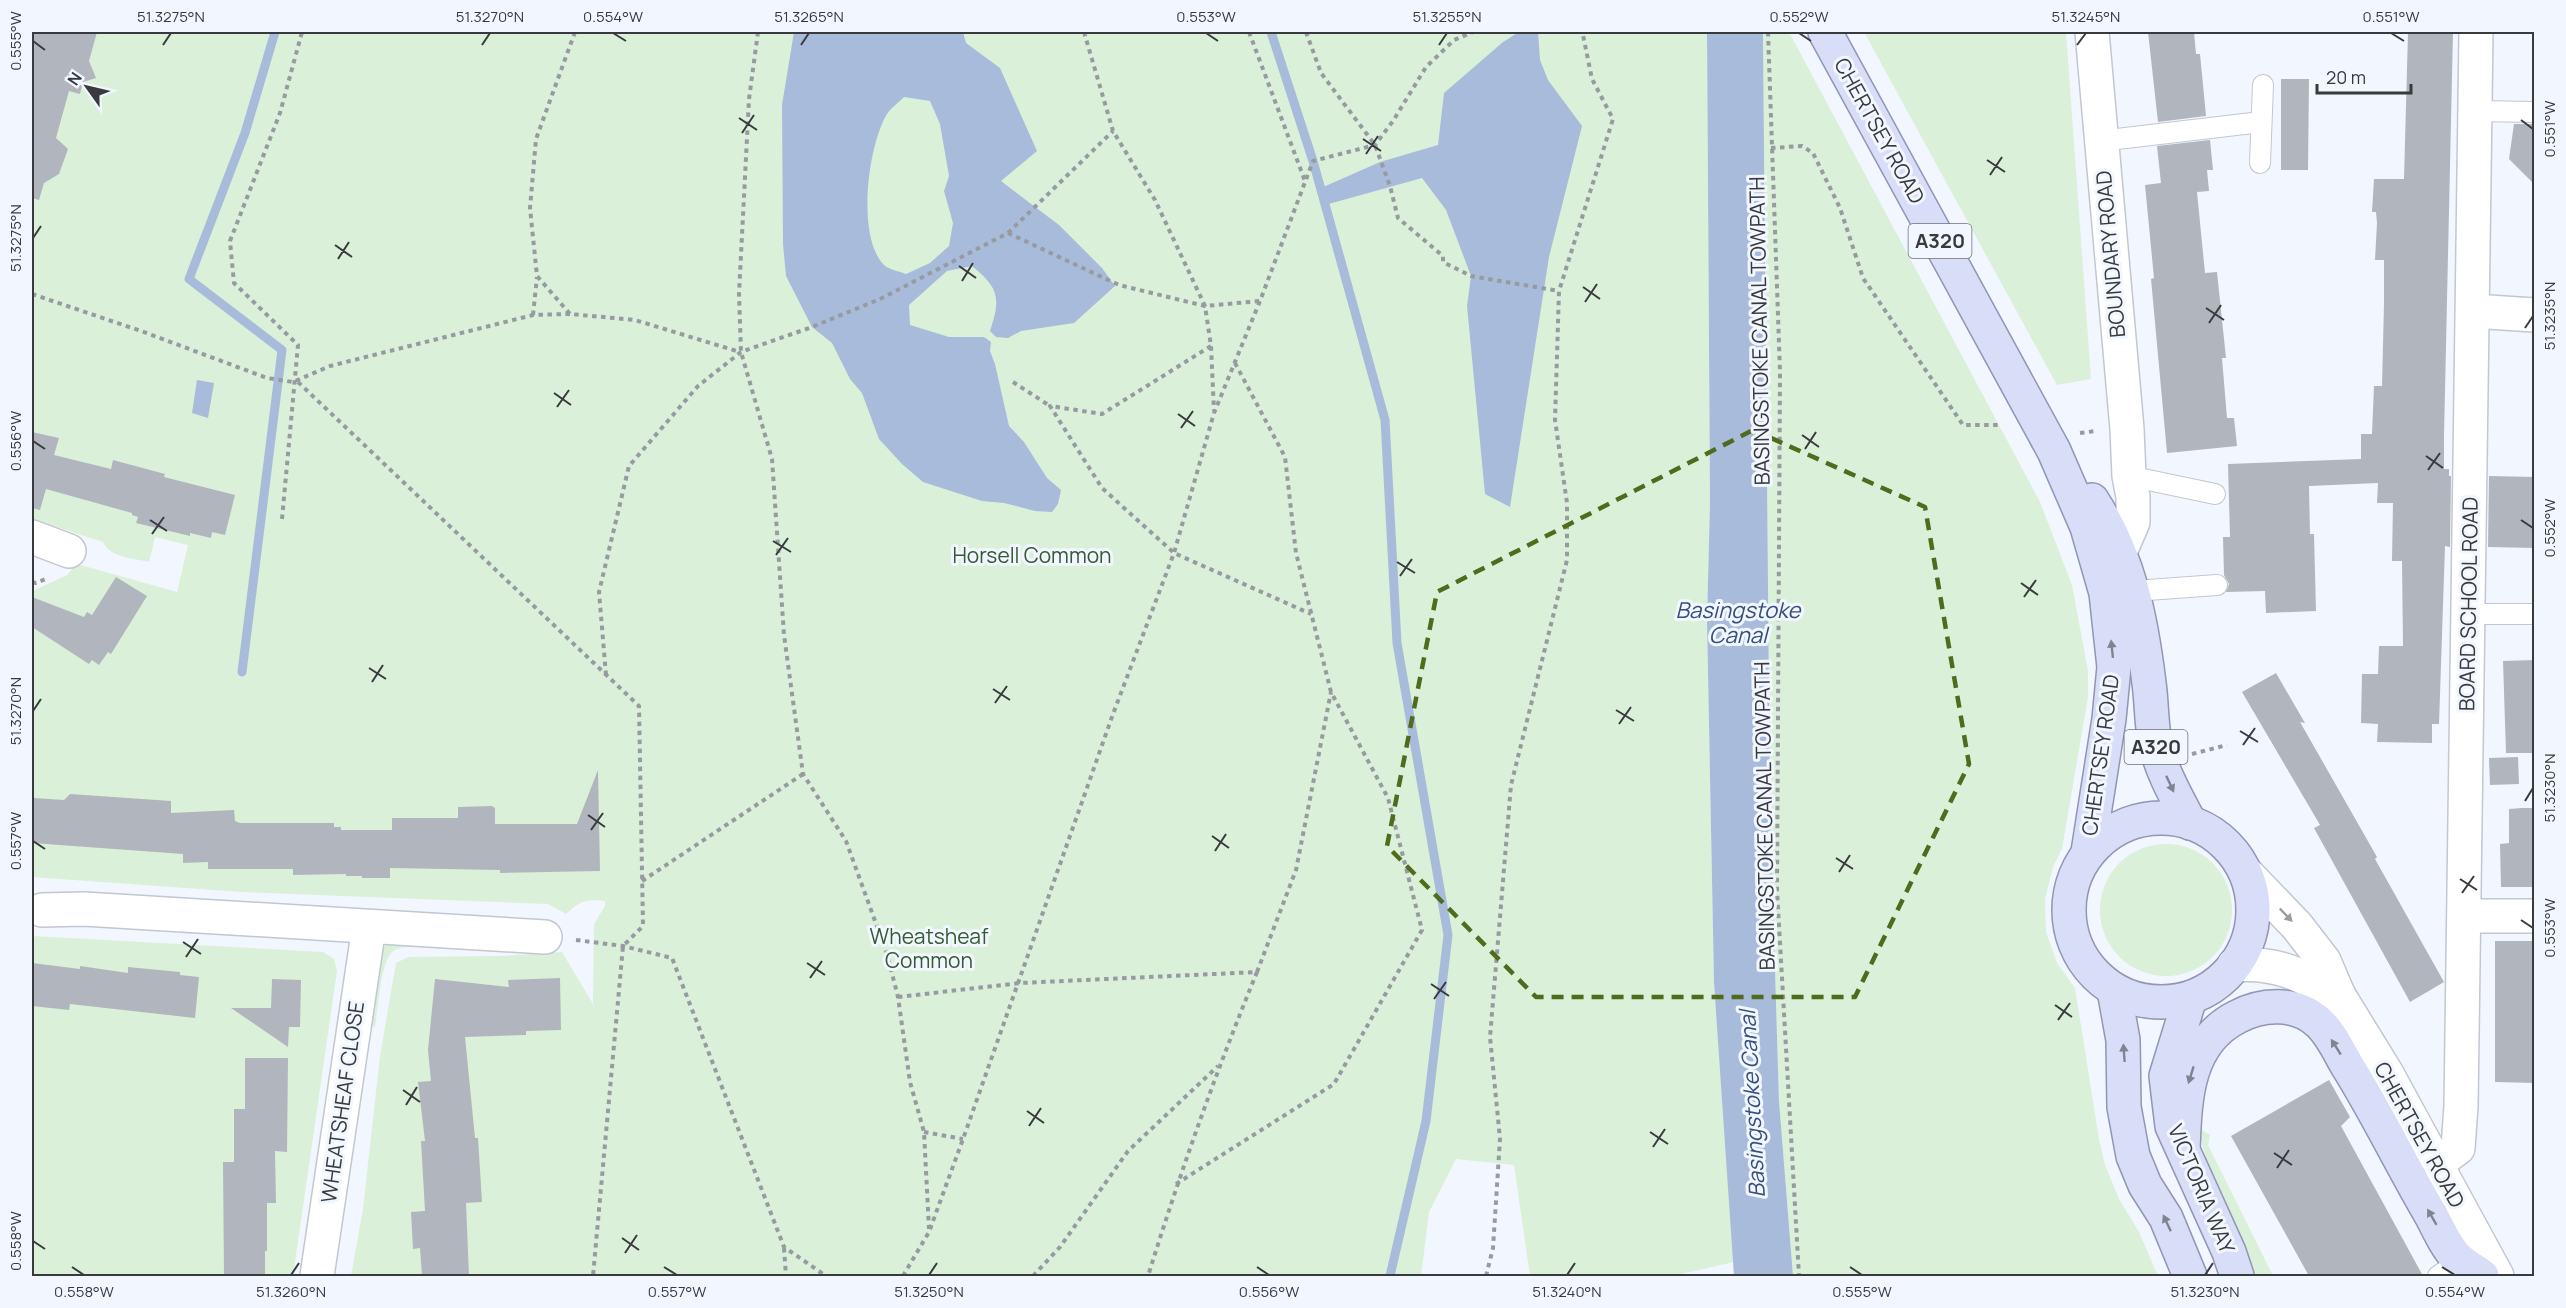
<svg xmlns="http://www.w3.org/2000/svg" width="2566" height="1308" viewBox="0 0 2566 1308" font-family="Manrope,sans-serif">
	<rect width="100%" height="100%" fill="#f1f6ff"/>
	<!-- green -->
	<g fill="#daf0d9">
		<path d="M32 32H1707L1710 502 1707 621 1714 983 1734 1262 1672 1276H1530L1514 1165 1456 1159 1429 1212 1421 1276H351L363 1209 380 1056 396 963 408 957 502 956 562 952 593 1004 594 924 605 906V901C586 899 580 901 566 914L548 904 242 892 32 877V589L35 590 67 575 77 564 177 592 188 545 155 537 149 562C134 558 110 558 103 542L32 519Z"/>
		<path d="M1763 32H1789L2040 502 2072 585 2088 671V697L2062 849 2053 867 2045 899 2046 932 2057 963 2075 988 2099 1139 2105 1165 2119 1199 2139 1232 2158 1276H1793L1779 1101 1770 805Z"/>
		<path d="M1864 32H2066L2091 379 2057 385Z"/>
		<circle cx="2166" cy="910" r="66"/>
		<path d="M32 936 323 952 334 959 337 971 293 1276H32Z"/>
		<path d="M393 941 505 947 509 952 488 948 405 947C400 948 396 949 392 952 380 964 378 1010 375 1027L367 1025 381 949Z"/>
		<path d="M2197 1127 2210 1135 2208 1145 2273 1276H2254L2225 1199 2207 1160Z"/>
	</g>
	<!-- water -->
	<g fill="#a9bbda" fill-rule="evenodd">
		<path d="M794 32H963L966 43 1000 68 1037 151 1001 181 1059 225 1102 268 1115 286 1074 323 1021 331 1008 338 996 337 990 331C1001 298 999 288 972 266L947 271 909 305 910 325 949 337H984L991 342 990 351 995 364 1009 426 1024 442 1047 478 1061 490 1058 504 1052 512 1035 511 1004 503 982 501 923 482 902 464 879 439 862 393 850 379 832 343 812 327 786 276 783 244 782 105ZM904 97 930 101 940 124 949 176 944 191 953 223 949 246 930 263 906 274C899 271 889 270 884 265 856 237 868 145 887 114 891 108 899 102 904 97Z"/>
		<path d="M1519 32H1538L1540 60 1548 80 1582 126 1549 257 1510 507 1485 494 1467 306 1471 276 1446 210 1422 178 1325 205 1321 188 1380 162 1438 145 1444 93 1503 42Z"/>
		<path d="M1707 32H1763V37L1770 805 1779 1101 1793 1276H1734L1714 983 1707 621 1710 502Z"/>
		<path d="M197 380 214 383 208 418 192 413Z"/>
	</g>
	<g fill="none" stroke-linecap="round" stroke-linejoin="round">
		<!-- stream -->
		<g stroke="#a9bbda" stroke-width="9">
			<path d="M1271 32 1313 161 1385 420 1397 643 1448 935 1426 1121 1390 1276"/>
			<path d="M242 672 282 350 189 279 245 133 275 32"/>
		</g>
	</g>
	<!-- building -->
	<g fill="#b1b6be">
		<path d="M32 32H97L89 61 96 78 83 82 80 94 69 91 56 138 68 149 59 174 44 183 39 200 32 198Z"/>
		<path d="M2148 32H2194L2196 54H2200L2206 116 2158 122Z"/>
		<path d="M2408 32H2453L2444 435V469H2449V476H2451L2450 547 2445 546 2439 724H2432V743L2377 742 2378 724 2361 723 2362 674H2378L2379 646H2403L2402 561H2392L2393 503H2377L2378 483 2309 486 2310 534H2314L2316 611 2266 613 2265 591 2226 592 2229 584 2224 575 2223 537H2230L2228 464 2361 459V434H2372L2374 386H2382L2384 304V260H2375L2377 223 2376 212H2372L2374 179H2404Z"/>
		<path d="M2281 79H2309L2308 170H2281Z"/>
		<path d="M2514 124H2535V185L2509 159Z"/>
		<path d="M2210 140 2213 170H2207L2209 191 2197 192 2205 273 2217 272 2226 358H2222L2227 418H2234L2237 446 2167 453 2151 279 2154 278 2145 185 2161 183 2157 146Z"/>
		<path d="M32 432 59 438 54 455 111 469 113 460 165 474 164 477 235 495 225 535 212 532 211 538 190 533V536L136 523 138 517 132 515V513L46 489 40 510 32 508Z"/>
		<path d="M2489 476 2535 477V548L2488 547Z"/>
		<path d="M116 577 147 596 111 654 108 652 99 665 92 660 89 664 32 627V597L84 617 87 612 92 615Z"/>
		<path d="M2535 660V753H2506L2503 661Z"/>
		<path d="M2276 673 2305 723 2300 722 2377 857 2375 859 2444 982 2410 1002 2314 828 2320 825 2242 692Z"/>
		<path d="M2518 757 2519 784 2490 785 2489 758Z"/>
		<path d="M598 770 600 871 500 873V870L390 868V878H362V876H346V874L293 875V869H208V862L183 863V854L32 843 34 798 64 800 70 794 171 801V813L234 810 235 821 240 823H334V827H341V830H392V818H458V807L492 806 495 808V824H577Z"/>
		<path d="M2522 808H2535V887H2501L2500 844 2509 843V809Z"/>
		<path d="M2495 941H2535V1083L2495 1082Z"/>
		<path d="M32 963 80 969V966L128 973V967L180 972V975L199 977 195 1018 70 1004 69 1010 32 1006Z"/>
		<path d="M560 978 561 1030 526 1031V1035L465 1037 475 1138H478L482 1202 466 1203 469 1276H422L420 1248 413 1249 411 1212 425 1211 421 1141H425L418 1082 431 1081 428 1050 435 979 509 987 508 980Z"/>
		<path d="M272 979 301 980 300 1027H289L288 1047 231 1008H271Z"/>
		<path d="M245 1058H288L287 1152 275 1151 276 1203H267V1251H265V1276H224L223 1162H234V1109H245Z"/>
		<path d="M2329 1080 2350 1117 2341 1126 2423 1276H2309L2231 1136Z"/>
	</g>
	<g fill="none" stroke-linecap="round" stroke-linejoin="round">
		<defs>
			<g id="service">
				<path d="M2476 111 2534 112"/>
				<path d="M2100 141 2261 122"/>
				<path d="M2260 163 2263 85"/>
				<path d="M2129 476 2215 494"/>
				<path d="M2134 591 2217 585"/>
				<path d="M2469 614H2534"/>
				<path d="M2438 1276 2447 1270 2455 1256"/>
			</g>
			<g id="minor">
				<path d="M2092 32 2127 429 2129 476 2133 497V522L2120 552"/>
				<path d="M2473 311 2534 315"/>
				<path d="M32 537 69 551"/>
				<path d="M2246 873 2297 926 2324 961 2339 996 2387 1074 2497 1276"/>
				<path d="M42 910 84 909 545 937"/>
				<path d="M2466 916H2534"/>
				<path d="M2234 965C2277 961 2303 976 2339 996"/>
				<path d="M2435 1165 2458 1148 2461 1106 2476 32"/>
				<path d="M317 1276 369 927"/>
			</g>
			<g id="primary">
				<path d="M1825 32 2054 451 2087 527 2106 593 2114 667 2109 719 2088 852"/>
				<path d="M2092 500C2129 557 2141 617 2149 683 2152 704 2151 727 2156 747 2163 774 2177 798 2190 823"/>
				<circle cx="2161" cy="910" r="92"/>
				<path d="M2114 990 2123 1040 2124 1107 2133 1156 2145 1185 2166 1218 2190 1276"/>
				<path d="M2190 998 2166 1076 2172 1126 2229 1252 2237 1276"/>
				<path d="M2183 1149C2185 1100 2186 1043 2237 1017 2261 1004 2295 1001 2318 1022 2331 1033 2339 1052 2348 1067 2378 1115 2402 1166 2431 1215 2438 1228 2446 1247 2457 1258 2464 1265 2474 1270 2482 1276"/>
			</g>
		</defs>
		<!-- service casing -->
		<use href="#service" stroke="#c2c7d0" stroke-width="22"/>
		<!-- minor casing -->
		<use href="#minor" stroke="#c2c7d0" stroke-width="36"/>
		<!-- primary casing -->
		<use href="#primary" stroke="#9096b3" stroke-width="36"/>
		<!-- path -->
		<g stroke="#979ba1" stroke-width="4" stroke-dasharray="4.5 4.5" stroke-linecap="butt">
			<path d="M575 32 536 139 530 208 537 276 570 314 635 320 740 352"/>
			<path d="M758 32 749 99 739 294 741 352 772 459 784 635 803 774 846 841 887 954 898 997 910 1082 924 1132 929 1229"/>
			<path d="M1084 32 1113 131 1155 200 1205 306 1211 346 1214 411"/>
			<path d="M1249 32 1305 181"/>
			<path d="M1306 32 1321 73 1375 145 1390 186 1398 218 1443 256V262L1471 276 1559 291"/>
			<path d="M1768 32 1780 372 1777 890 1799 1276"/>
			<path d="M1771 148 1802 146 1813 153 1840 208 1863 278 1963 425H2002"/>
			<path d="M1008 233 1119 285 1205 306 1260 301"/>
			<path d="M32 294 141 331 267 378 293 382 330 366 533 315 570 314"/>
			<path d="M533 315 537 277"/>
			<path d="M1211 346 1102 414 1050 406 1102 488 1174 553 1311 614"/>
			<path d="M298 382 639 706 643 926 623 946 593 1276"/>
			<path d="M1013 382 1050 406"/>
			<path d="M2080 433 2096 431"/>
			<path d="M282 519 298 345 234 283 230 241 280 113 302 32"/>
			<path d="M32 582 36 583 48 578"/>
			<path d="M606 675 599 592 629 466 698 386 741 352 812 327 880 299 1008 233 1113 131"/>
			<path d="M2192 754 2227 745"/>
			<path d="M642 881 803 774"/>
			<path d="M576 940 623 946 672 958 784 1247 826 1276"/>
			<path d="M1257 972 1296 870 1331 692"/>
			<path d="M898 997 1020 983 1257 972C1216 1072 1180 1173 1148 1276"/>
			<path d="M924 1132 963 1139"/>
			<path d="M1176 1184 1334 1084 1422 930 1388 798 1331 692 1296 553 1285 457 1235 363"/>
			<path d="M784 1248 786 1276"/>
			<path d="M903 1276 929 1232 963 1139 1113 714 1174 553 1214 413 1260 301 1313 161 1375 145 1393 121 1426 67 1454 40 1473 32"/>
			<path d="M1033 1276 1060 1247 1128 1151 1218 1066"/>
			<path d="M1486 1276 1493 1248 1500 1139 1490 1037 1511 785 1567 560V503L1555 420 1559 291 1613 119 1592 79 1583 35 1585 32"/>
		</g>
		<!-- service -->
		<use href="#service" stroke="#fff" stroke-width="20"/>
		<!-- minor -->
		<use href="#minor" stroke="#fff" stroke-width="33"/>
		<!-- primary -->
		<use href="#primary" stroke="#d9def8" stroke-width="33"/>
	</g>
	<!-- one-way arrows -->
	<defs><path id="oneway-solid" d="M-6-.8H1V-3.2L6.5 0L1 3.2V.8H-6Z" transform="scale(1.5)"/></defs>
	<g fill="#808491">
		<use href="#oneway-solid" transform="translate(2112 649) rotate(-96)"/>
		<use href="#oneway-solid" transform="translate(2170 784) rotate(65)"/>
		<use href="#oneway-solid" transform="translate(2336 1047) rotate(-122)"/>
		<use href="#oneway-solid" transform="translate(2124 1053) rotate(-94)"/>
		<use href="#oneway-solid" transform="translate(2191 1075) rotate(107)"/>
		<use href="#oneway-solid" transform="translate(2432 1217) rotate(-120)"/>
		<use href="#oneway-solid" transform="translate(2167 1223) rotate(-115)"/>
	</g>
	<use fill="#9c9c9e" href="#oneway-solid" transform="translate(2286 915) rotate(46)"/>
	<!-- marked area -->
	<path fill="none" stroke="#516b1e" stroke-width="4.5" stroke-dasharray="12 8" stroke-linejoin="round" d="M1753 430 1925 507 1969 764 1855 997H1536L1387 846 1437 592Z"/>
	<!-- ticks -->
	<path fill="none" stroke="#383a3d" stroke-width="2" d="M613 33 626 41M1206 33 1218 41M1799 33 1811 41M2391 33 2404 41M33 41 45 50M163 45 171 33M482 45 490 33M801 45 809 33M1439 45 1447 33M2077 45 2086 33M739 118 757 130M2521 120 2533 129M742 133 754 115M1363 139 1381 151M1366 154 1378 136M1987 160 2005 172M1990 175 2002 157M33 238 41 226M335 245 352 257M338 259 349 242M959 266 976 278M962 281 973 263M1583 287 1600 299M1585 302 1597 284M2206 308 2224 320M2209 323 2221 305M2525 328 2533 316M554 393 571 405M557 407 569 390M1178 414 1195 426M1181 428 1193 411M1802 435 1819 447M33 441 45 449M1805 449 1816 432M2426 456 2443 468M2428 470 2440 453M150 520 167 531M2521 520 2533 528M152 534 164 517M773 541 791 552M776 555 788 538M1397 562 1415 573M1400 576 1412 559M2021 583 2038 595M2024 597 2036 580M369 668 386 679M372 682 383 665M993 689 1010 700M995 703 1007 686M1616 710 1634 721M33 711 41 699M1619 724 1631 707M2240 731 2258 742M2243 745 2255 728M2525 801 2533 788M588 815 605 827M591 830 603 813M1212 836 1229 848M33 841 45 849M1215 851 1226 834M1836 858 1853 869M1839 872 1850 855M2460 879 2477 890M2462 893 2474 876M2521 920 2533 928M183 942 201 954M186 957 198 939M807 963 825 975M810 978 822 961M1431 984 1449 996M1434 999 1446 982M2055 1005 2072 1017M2058 1020 2070 1003M403 1090 420 1102M406 1105 417 1087M1027 1111 1044 1123M1029 1126 1041 1108M1650 1132 1668 1144M1653 1147 1665 1129M2274 1153 2292 1165M2277 1168 2289 1150M622 1238 639 1250M33 1241 45 1249M625 1253 637 1235M72 1267 84 1275M664 1267 677 1275M1257 1267 1269 1275M1850 1267 1862 1275M2442 1267 2455 1275M291 1275 299 1263M929 1275 937 1263M1567 1275 1575 1263M2205 1275 2213 1263"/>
	<g text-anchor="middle" stroke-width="6" stroke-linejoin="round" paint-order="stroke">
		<!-- shield labels -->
		<g fill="#f1f6ff" stroke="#707277" stroke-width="1.5">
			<rect x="1908.5" y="224" width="63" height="34" rx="4.5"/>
			<rect x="2124.5" y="730" width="63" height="34" rx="4.5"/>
		</g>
		<g font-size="20" font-weight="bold" fill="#383a3d">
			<text x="1940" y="248">A320</text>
			<text x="2156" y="754">A320</text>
		</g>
		<!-- street labels -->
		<g font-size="21" fill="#383a3d" stroke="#f1f6ff">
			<text transform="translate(1879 131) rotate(61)" y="7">CHERTSEY ROAD</text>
			<text transform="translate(2111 254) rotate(-95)" y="7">BOUNDARY ROAD</text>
			<text transform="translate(1760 331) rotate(-91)" y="7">BASINGSTOKE CANAL TOWPATH</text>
			<text transform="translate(2469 604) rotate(-89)" y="7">BOARD SCHOOL ROAD</text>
			<text transform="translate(2101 755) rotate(-82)" y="7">CHERTSEY ROAD</text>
			<text transform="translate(1765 816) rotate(-91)" y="7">BASINGSTOKE CANAL TOWPATH</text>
			<text transform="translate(343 1102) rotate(-82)" y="7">WHEATSHEAF CLOSE</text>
			<text transform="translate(2419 1135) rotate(61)" y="7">CHERTSEY ROAD</text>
			<text transform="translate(2201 1189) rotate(67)" y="7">VICTORIA WAY</text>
		</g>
		<!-- park labels -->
		<g font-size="21" fill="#345b32" stroke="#f1f6ff">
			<text x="1032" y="563">Horsell Common</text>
			<text x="929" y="944">Wheatsheaf<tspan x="929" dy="24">Common</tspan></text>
		</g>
		<!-- water labels -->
		<g font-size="22" font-style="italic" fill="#374f7b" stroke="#f1f6ff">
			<text x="1738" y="618">Basingstoke<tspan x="1738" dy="25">Canal</tspan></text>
			<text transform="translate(1752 1104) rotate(-93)" y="8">Basingstoke Canal</text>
		</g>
	</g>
	<!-- border -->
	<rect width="2566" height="1308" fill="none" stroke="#f1f6ff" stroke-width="66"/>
	<!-- north arrow -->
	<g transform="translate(87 87) rotate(304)" stroke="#f1f6ff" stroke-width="4.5" paint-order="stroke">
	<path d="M0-4.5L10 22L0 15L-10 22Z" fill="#383a3d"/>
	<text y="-9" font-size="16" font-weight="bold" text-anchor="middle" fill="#383a3d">N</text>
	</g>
	<!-- scale -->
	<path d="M2317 84v9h94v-9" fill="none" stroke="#383a3d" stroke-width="3"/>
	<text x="2326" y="84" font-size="18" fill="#383a3d" stroke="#f1f6ff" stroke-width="4.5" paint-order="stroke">20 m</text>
	<rect x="33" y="33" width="2500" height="1242" fill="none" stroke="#383a3d" stroke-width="2"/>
	<g font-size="15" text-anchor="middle" fill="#383a3d">
		<text x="171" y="22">51.3275°N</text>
		<text x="490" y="22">51.3270°N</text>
		<text x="613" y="22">0.554°W</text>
		<text x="809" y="22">51.3265°N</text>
		<text x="1206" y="22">0.553°W</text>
		<text x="1447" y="22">51.3255°N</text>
		<text x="1799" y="22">0.552°W</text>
		<text x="2086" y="22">51.3245°N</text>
		<text x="2391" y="22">0.551°W</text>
		<text transform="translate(16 41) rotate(-90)" y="5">0.555°W</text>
		<text transform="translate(2550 129) rotate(-90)" y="5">0.551°W</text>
		<text transform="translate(16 238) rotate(-90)" y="5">51.3275°N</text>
		<text transform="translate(2550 316) rotate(-90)" y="5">51.3235°N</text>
		<text transform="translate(16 441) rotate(-90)" y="5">0.556°W</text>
		<text transform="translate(2550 528) rotate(-90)" y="5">0.552°W</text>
		<text transform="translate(16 711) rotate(-90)" y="5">51.3270°N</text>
		<text transform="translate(2550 788) rotate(-90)" y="5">51.3230°N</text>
		<text transform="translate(16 841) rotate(-90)" y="5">0.557°W</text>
		<text transform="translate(2550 928) rotate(-90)" y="5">0.553°W</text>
		<text transform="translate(16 1241) rotate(-90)" y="5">0.558°W</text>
		<text x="84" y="1297">0.558°W</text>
		<text x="291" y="1297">51.3260°N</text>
		<text x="677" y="1297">0.557°W</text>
		<text x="929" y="1297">51.3250°N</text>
		<text x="1269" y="1297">0.556°W</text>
		<text x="1567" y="1297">51.3240°N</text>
		<text x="1862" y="1297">0.555°W</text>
		<text x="2205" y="1297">51.3230°N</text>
		<text x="2455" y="1297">0.554°W</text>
	</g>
</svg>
